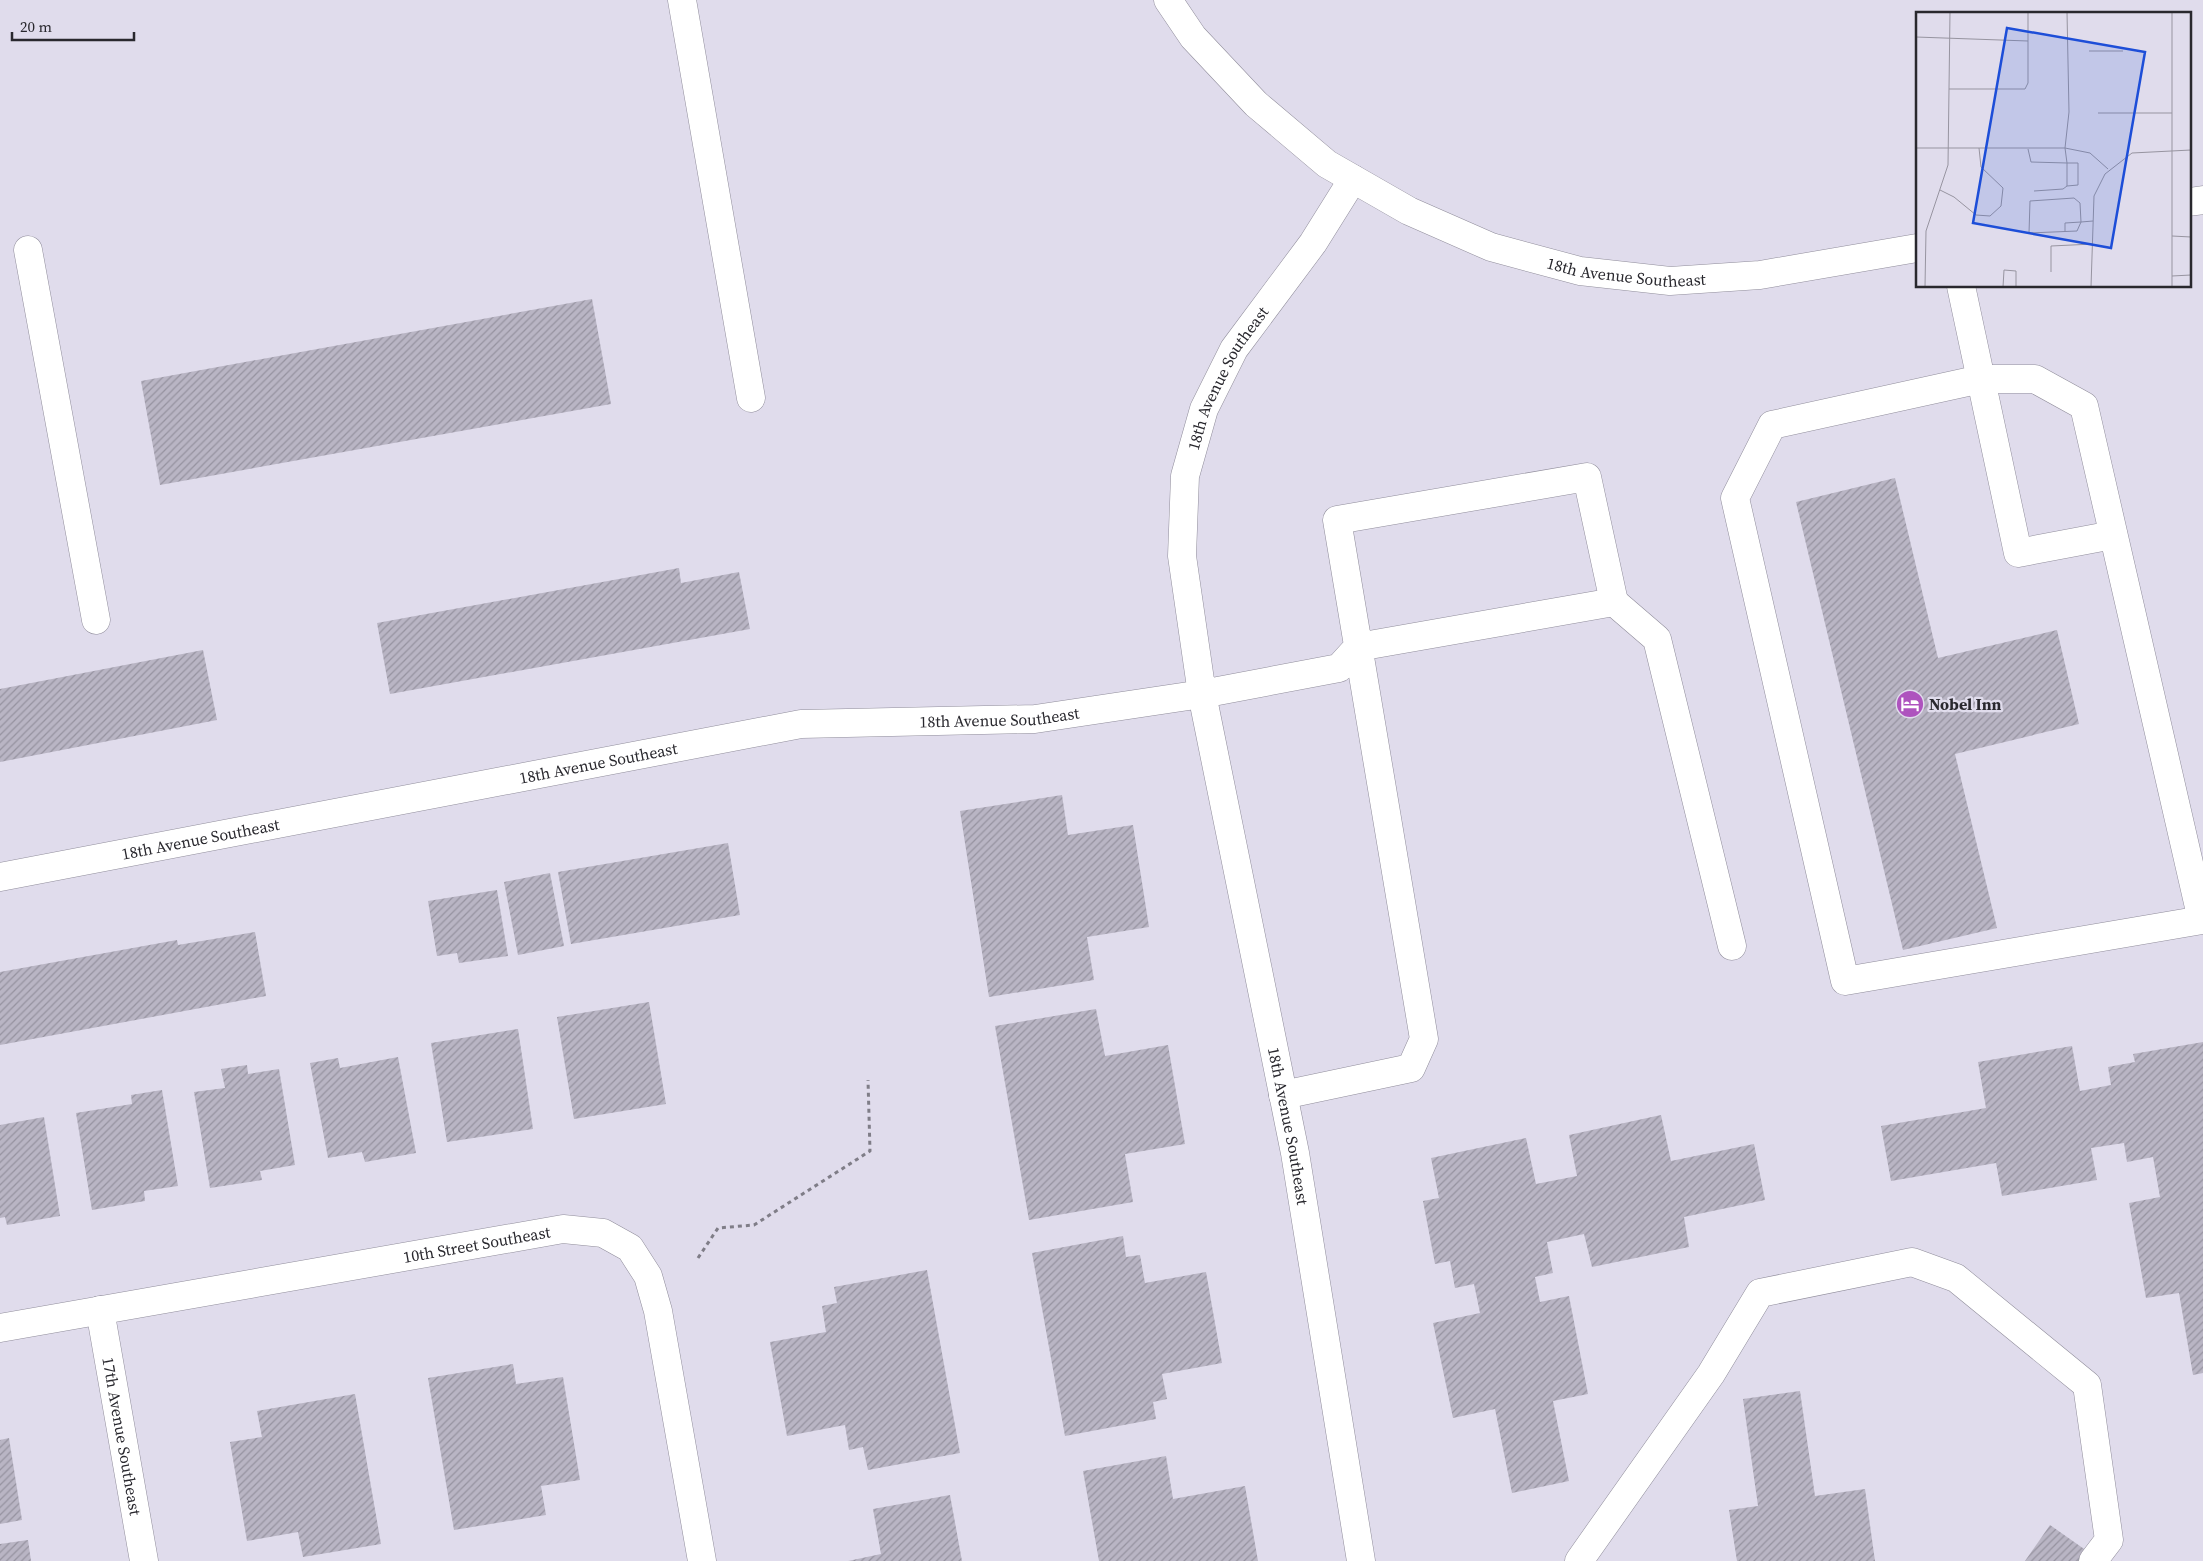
<svg xmlns="http://www.w3.org/2000/svg" width="2203" height="1561" viewBox="0 0 2203 1561" font-family="'Source Serif 4',serif">
	<defs>
		<pattern id="building-hatch" width="6" height="6" patternUnits="userSpaceOnUse" patternTransform="scale(1.25)"><rect width="6" height="6" fill="#b9b5c4"/><path d="M-1 1l2-2M0 6l6-6M5 7l2-2" fill="none" stroke="#9693a0"/></pattern>
	</defs>
	<rect width="100%" height="100%" fill="#e0dcec"/>
	<!-- building -->
	<g fill="url(#building-hatch)">
		<path d="M592 299 611 404 160 485 141 381Z"/>
		<path d="M1895 478 1938 658 2057 630 2079 724 1955 754 1997 928 1903 950 1796 502Z"/>
		<path d="M679 568 681 583 739 572 750 629 390 694 377 623Z"/>
		<path d="M203 650 217 720 0 762V689Z"/>
		<path d="M1062 795 1068 835 1133 825 1149 927 1087 937 1094 980 989 997 960 811Z"/>
		<path d="M728 843 740 915 571 944 558 872Z"/>
		<path d="M550 873 564 946 518 955 504 882Z"/>
		<path d="M497 890 508 956 459 963 457 953 437 956 428 901Z"/>
		<path d="M255 932 266 996 0 1045V972L177 940 178 945Z"/>
		<path d="M649 1002 666 1104 574 1119 557 1017Z"/>
		<path d="M1096 1009 1105 1056 1168 1045 1185 1144 1125 1154 1133 1202 1029 1220 995 1026Z"/>
		<path d="M518 1029 533 1129 447 1142 431 1043Z"/>
		<path d="M2203 1042V1373L2193 1375 2179 1293 2146 1298 2129 1203 2160 1197 2153 1157 2127 1162 2124 1143 2091 1148 2097 1180 2002 1196 1996 1163 1891 1181 1881 1126 1986 1108 1978 1062 2072 1046 2080 1091 2111 1085 2108 1067 2135 1062 2133 1054Z"/>
		<path d="M398 1057 416 1153 365 1162 362 1152 328 1158 310 1063 338 1058 340 1068Z"/>
		<path d="M247 1065 248 1074 279 1069 295 1165 260 1171 262 1180 210 1188 194 1092 225 1088 221 1069Z"/>
		<path d="M162 1090 178 1186 144 1191 145 1201 92 1210 76 1113 132 1104 131 1095Z"/>
		<path d="M1661 1115 1671 1161 1754 1144 1765 1200 1684 1217 1689 1247 1592 1267 1584 1234 1547 1242 1553 1273 1535 1277 1540 1302 1569 1296 1588 1394 1553 1401 1569 1481 1512 1493 1495 1409 1453 1418 1433 1323 1480 1313 1474 1284 1455 1288 1450 1261 1435 1264 1423 1201 1439 1198 1431 1158 1526 1138 1536 1184 1577 1176 1569 1135Z"/>
		<path d="M44 1117 60 1216 7 1225 5 1217 0 1218V1125Z"/>
		<path d="M1123 1236 1126 1257 1140 1255 1145 1283 1206 1272 1222 1363 1162 1374 1167 1399 1153 1402 1156 1419 1065 1436 1032 1253Z"/>
		<path d="M927 1270 960 1453 868 1470 863 1447 849 1450 845 1425 787 1436 770 1342 826 1332 822 1306 837 1303 834 1287Z"/>
		<path d="M513 1364 516 1384 563 1377 580 1480 541 1486 546 1515 454 1530 428 1378Z"/>
		<path d="M1800 1391 1815 1496 1865 1489 1875 1561H1737L1729 1510 1758 1506 1743 1399Z"/>
		<path d="M355 1394 381 1544 303 1557 298 1532 247 1541 230 1442 262 1437 257 1411Z"/>
		<path d="M9 1438 22 1520 0 1524V1440Z"/>
		<path d="M1166 1456 1173 1499 1245 1486 1258 1561H1099L1083 1471Z"/>
		<path d="M950 1495 962 1561H848L881 1554 873 1509Z"/>
		<path d="M2050 1525 2087 1551 2080 1561H2025Z"/>
		<path d="M28 1540 31 1561H0V1544Z"/>
	</g>
	<g fill="none" stroke-linecap="round" stroke-linejoin="round">
		<defs>
			<g id="minor">
				<path d="M682 0 751 398"/>
				<path id="s1" d="M1168 0 1193 37 1256 104 1327 164 1409 211 1491 247 1580 271 1670 281 1760 275 1917 248"/>
				<path d="M2189 202 2203 200"/>
				<path d="M28 250 96 620"/>
				<path d="M1961 286 2018 553 2113 535"/>
				<path d="M1981 379H2035L2084 406 2202 920 1845 981 1735 498 1772 425Z"/>
				<path d="M1614 602 1657 639 1732 946"/>
				<path id="s2" d="M0 877 801 724 1035 719 1202 694 1295 1153 1361 1561"/>
				<path id="s3" d="M1283 1095 1411 1068 1424 1039 1337 520 1587 477 1614 602 1358 647 1339 668 1202 694 1182 556 1185 476 1204 409 1234 349 1313 243 1353 179"/>
				<path id="s4" d="M100 1310 144 1561"/>
				<path id="s5" d="M0 1328 563 1229 603 1233 630 1248 648 1276 658 1311 702 1561"/>
				<path d="M1579 1561 1711 1374 1760 1293 1912 1262 1956 1278 2087 1385 2109 1540 2093 1561"/>
			</g>
		</defs>
		<!-- minor casing -->
		<use href="#minor" stroke="#908d9b" stroke-width="29"/>
		<!-- path -->
		<path stroke="#7f7d87" stroke-width="3" stroke-dasharray="4 4" stroke-linecap="butt" d="M698 1258 718 1228 754 1225 870 1151 868 1080"/>
		<!-- minor -->
		<use href="#minor" stroke="#fff" stroke-width="28"/>
	</g>
	<!-- icons -->
	<defs>
		<symbol id="hotel-disc" viewBox="-11 -11 22 22"><circle r="9.5" fill="#ae53be" stroke="#e0dcec"/><path d="M-6-4.5h1.5V1H6V5H4.5V3h-9V5H-6ZM-4 0a1.8 1.8 0 1 1 3.6 0ZM.5 0V-2.5h3Q6-2.5 6 0Z" fill="#fff"/></symbol>
	</defs>
	<g fill-rule="evenodd">
		<use href="#hotel-disc" x="1894" y="688" width="32" height="32"/>
	</g>
	<g text-anchor="middle" stroke-width="4.5" stroke-linejoin="round" paint-order="stroke">
		<!-- street labels -->
		<g font-size="16" fill="#29282e" stroke="#e0dcec">
			<text dy="6" stroke="none"><textPath href="#s1" startOffset="552">18th Avenue Southeast</textPath></text>
			<text dy="6" stroke="none"><textPath href="#s3" startOffset="1825">18th Avenue Southeast</textPath></text>
			<text dy="6" stroke="none"><textPath href="#s2" startOffset="1014">18th Avenue Southeast</textPath></text>
			<text dy="6" stroke="none"><textPath href="#s2" startOffset="609">18th Avenue Southeast</textPath></text>
			<text dy="6" stroke="none"><textPath href="#s2" startOffset="204">18th Avenue Southeast</textPath></text>
			<text dy="6" stroke="none"><textPath href="#s2" startOffset="1659">18th Avenue Southeast</textPath></text>
			<text dy="6" stroke="none"><textPath href="#s5" startOffset="484">10th Street Southeast</textPath></text>
			<text dy="6" stroke="none"><textPath href="#s4" startOffset="128">17th Avenue Southeast</textPath></text>
		</g>
		<!-- poi labels -->
		<g font-size="16" font-weight="bold" fill="#29282e" stroke="#e0dcec" text-anchor="start">
			<text x="1929" y="710">Nobel Inn</text>
		</g>
	</g>
	<!-- overview -->
	<g transform="translate(1916 12)">
		<rect width="275" height="275" fill="#e0dcec"/>
		<path fill="none" stroke="#9794a0" stroke-width="1" d="M256 0V275M0 25 112 29M173 39H207M33 77H109L112 71V0M182 101H256M0 136H149L153 100 151 0M112 137 115 150 151 151H162V173L151 174V151L149 136 174 141 192 157M24 178 38 185 60 203 74 204 85 194 87 176 65 155 63 136M118 179 147 177 151 174M149 219V211L165 210 161 219 113 221 114 189 158 186 164 191 165 210 177 209M256 224 275 225M135 260V234L177 232M256 264 275 263M9 275 10 219 32 153 34 0M87 275 88 258 100 259V275M175 275 178 184 189 162 216 141 275 138"/>
		<path fill="#1d4ed8" fill-opacity="0.15" stroke="#1d4ed8" stroke-width="2.5" d="M91 16 229 40 195 236 57 211Z"/>
		<rect width="275" height="275" fill="none" stroke="#29282e" stroke-width="2.5"/>
	</g>
	<!-- scale -->
	<path d="M12 32v8h122v-8" fill="none" stroke="#29282e" stroke-width="2.5"/>
	<text x="20" y="32" font-size="15" fill="#29282e" stroke="#e0dcec" stroke-width="4" paint-order="stroke">20 m</text>
</svg>
